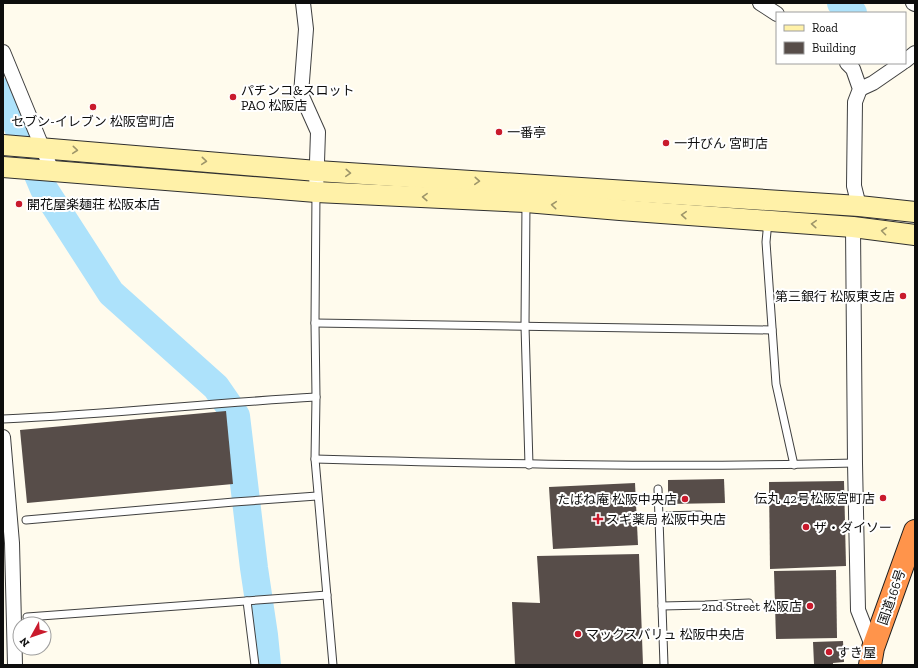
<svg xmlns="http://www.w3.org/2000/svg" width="918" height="668" viewBox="0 0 918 668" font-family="'Zilla Slab','Noto Sans JP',serif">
	<rect width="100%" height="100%" fill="#fffbed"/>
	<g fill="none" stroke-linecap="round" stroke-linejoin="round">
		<!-- river -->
		<g stroke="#ade2fb" stroke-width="28">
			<path d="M841 3 853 13"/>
			<path d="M3 92 44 189 111 293 216 387 236 416 254 568 264 635 267 665"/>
		</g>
	</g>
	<!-- building -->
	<g fill="#574d49">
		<path d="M226 411 233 484 27 503 20 430Z"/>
		<path d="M724 479 725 503 668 504V480Z"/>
		<path d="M844 481 846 566 770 569 769 482Z"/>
		<path d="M635 483 638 545 553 549 549 487Z"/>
		<path d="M639 554 643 665H515L512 602 540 603 537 556Z"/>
		<path d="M836 570 837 638 776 639 774 571Z"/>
		<path d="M843 641 844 662 833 663V665L814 664 813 642Z"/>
	</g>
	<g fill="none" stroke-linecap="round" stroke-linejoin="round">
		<defs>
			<g id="lane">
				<path d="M316 192 315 323 316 397 315 459 333 665"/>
				<path d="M526 203 525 326 529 465"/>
				<path d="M768 221 766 242 776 384 794 465"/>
				<path d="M315 323 772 330"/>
				<path d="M3 419C108 414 212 403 316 397"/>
				<path d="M315 459C495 464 675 468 855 463"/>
				<path d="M658 489 664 665"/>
				<path d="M659 516 700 515"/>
				<path d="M26 520 234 502 317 496"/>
				<path d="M247 601 255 665"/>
				<path d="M662 606 705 605 749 603"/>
				<path d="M27 617 327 595"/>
			</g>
			<g id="street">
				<path d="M303 3 306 29 301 94 318 132 316 192"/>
				<path d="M760 3 777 14"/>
				<path d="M913 3 915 4"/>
				<path d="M3 52 52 171"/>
				<path d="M905 61 915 53"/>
				<path d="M847 63 853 69 860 89 855 102 854 186 859 206"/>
				<path d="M860 89 873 83 902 63"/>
				<path d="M853 227 855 463 858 610 873 648"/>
				<path d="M3 437 12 543 15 665"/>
			</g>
			<g id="secondary">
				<path d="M3 145 317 171 859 206 915 212"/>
				<path d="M3 167 316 192 526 202 620 210 853 227 915 235"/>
			</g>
			<path id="highway" d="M870 665 873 648 915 531"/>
		</defs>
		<!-- lane casing -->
		<use href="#lane" stroke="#404040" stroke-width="9"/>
		<!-- street casing -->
		<use href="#street" stroke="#404040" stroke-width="16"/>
		<!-- secondary casing -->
		<use href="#secondary" stroke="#2f2f2f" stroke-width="22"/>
		<!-- highway casing -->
		<use href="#highway" stroke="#1e1e1e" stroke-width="24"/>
		<!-- lane -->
		<use href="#lane" stroke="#fff" stroke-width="7"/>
		<!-- street -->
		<use href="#street" stroke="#fff" stroke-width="14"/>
		<!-- secondary -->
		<use href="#secondary" stroke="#fff1a8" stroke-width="20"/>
		<!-- highway -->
		<use href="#highway" stroke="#ff944b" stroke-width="22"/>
	</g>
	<!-- one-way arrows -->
	<defs><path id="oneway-chevron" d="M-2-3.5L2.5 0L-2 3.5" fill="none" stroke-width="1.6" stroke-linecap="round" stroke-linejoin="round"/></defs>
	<g stroke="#9e966a">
		<use href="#oneway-chevron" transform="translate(75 150) rotate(5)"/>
		<use href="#oneway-chevron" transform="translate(204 161) rotate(5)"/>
		<use href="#oneway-chevron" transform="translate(348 173) rotate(4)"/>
		<use href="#oneway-chevron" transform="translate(477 181) rotate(4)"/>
		<use href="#oneway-chevron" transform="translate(425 197) rotate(-178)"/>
		<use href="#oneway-chevron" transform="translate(554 205) rotate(-175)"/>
		<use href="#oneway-chevron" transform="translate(684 215) rotate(-176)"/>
		<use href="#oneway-chevron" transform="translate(814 224) rotate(-176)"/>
		<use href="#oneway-chevron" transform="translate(884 231) rotate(-173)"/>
	</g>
	<!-- markers -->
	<g fill="#c91a2c" stroke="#fff" stroke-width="1.5">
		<circle cx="233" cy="97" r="4"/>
		<circle cx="93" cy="107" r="4"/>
		<circle cx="499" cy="132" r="4"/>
		<circle cx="666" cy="143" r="4"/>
		<circle cx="19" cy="204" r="4"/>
		<circle cx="903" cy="296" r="4"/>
		<circle cx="883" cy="498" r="4"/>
		<circle cx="685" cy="499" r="4"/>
		<path d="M596 513h4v4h4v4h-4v4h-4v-4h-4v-4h4z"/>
		<circle cx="806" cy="527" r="4"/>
		<circle cx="810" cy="606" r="4"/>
		<circle cx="578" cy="634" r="4"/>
		<circle cx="829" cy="652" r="4"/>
	</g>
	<g text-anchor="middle" stroke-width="4" stroke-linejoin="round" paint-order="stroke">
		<!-- poi labels -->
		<g font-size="13" fill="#0d0d0d" stroke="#fff" text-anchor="start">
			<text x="241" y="95">パチンコ&amp;スロット<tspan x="241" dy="15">PAO 松阪店</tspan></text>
			<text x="93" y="126" text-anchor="middle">セブン-イレブン 松阪宮町店</text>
			<text x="507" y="137">一番亭</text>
			<text x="674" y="148">一升びん 宮町店</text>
			<text x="27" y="209">開花屋楽麺荘 松阪本店</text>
			<text x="895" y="301" text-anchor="end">第三銀行 松阪東支店</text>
			<text x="875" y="503" text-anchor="end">伝丸 42号松阪宮町店</text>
			<text x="677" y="504" text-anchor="end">たばね庵 松阪中央店</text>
			<text x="606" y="524">スギ薬局 松阪中央店</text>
			<text x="814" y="532">ザ・ダイソー</text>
			<text x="802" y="611" text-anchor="end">2nd Street 松阪店</text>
			<text x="586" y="639">マックスバリュ 松阪中央店</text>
			<text x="837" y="657">すき屋</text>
		</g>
		<!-- street labels -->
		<g font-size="13" fill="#0d0d0d" stroke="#fff">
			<text transform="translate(891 597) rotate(-71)" y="5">国道166号</text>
		</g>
	</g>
	<!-- border -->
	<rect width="918" height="668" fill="none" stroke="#0d0d0d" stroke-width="8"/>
	<!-- legend -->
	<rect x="776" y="12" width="130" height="52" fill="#ffffff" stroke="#9e9e9e"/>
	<rect x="784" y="25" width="20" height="6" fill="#fff1a8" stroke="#9e9e9e"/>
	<text x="812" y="32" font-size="12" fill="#0d0d0d">Road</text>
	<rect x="784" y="42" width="20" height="12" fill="#574d49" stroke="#9e9e9e"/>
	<text x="812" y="52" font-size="12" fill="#0d0d0d">Building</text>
	<!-- north arrow -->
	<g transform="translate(32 636) rotate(230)"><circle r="19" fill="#ffffff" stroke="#9e9e9e"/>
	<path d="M0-3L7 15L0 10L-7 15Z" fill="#c91a2c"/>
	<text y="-6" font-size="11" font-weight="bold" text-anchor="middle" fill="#0d0d0d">N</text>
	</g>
</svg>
